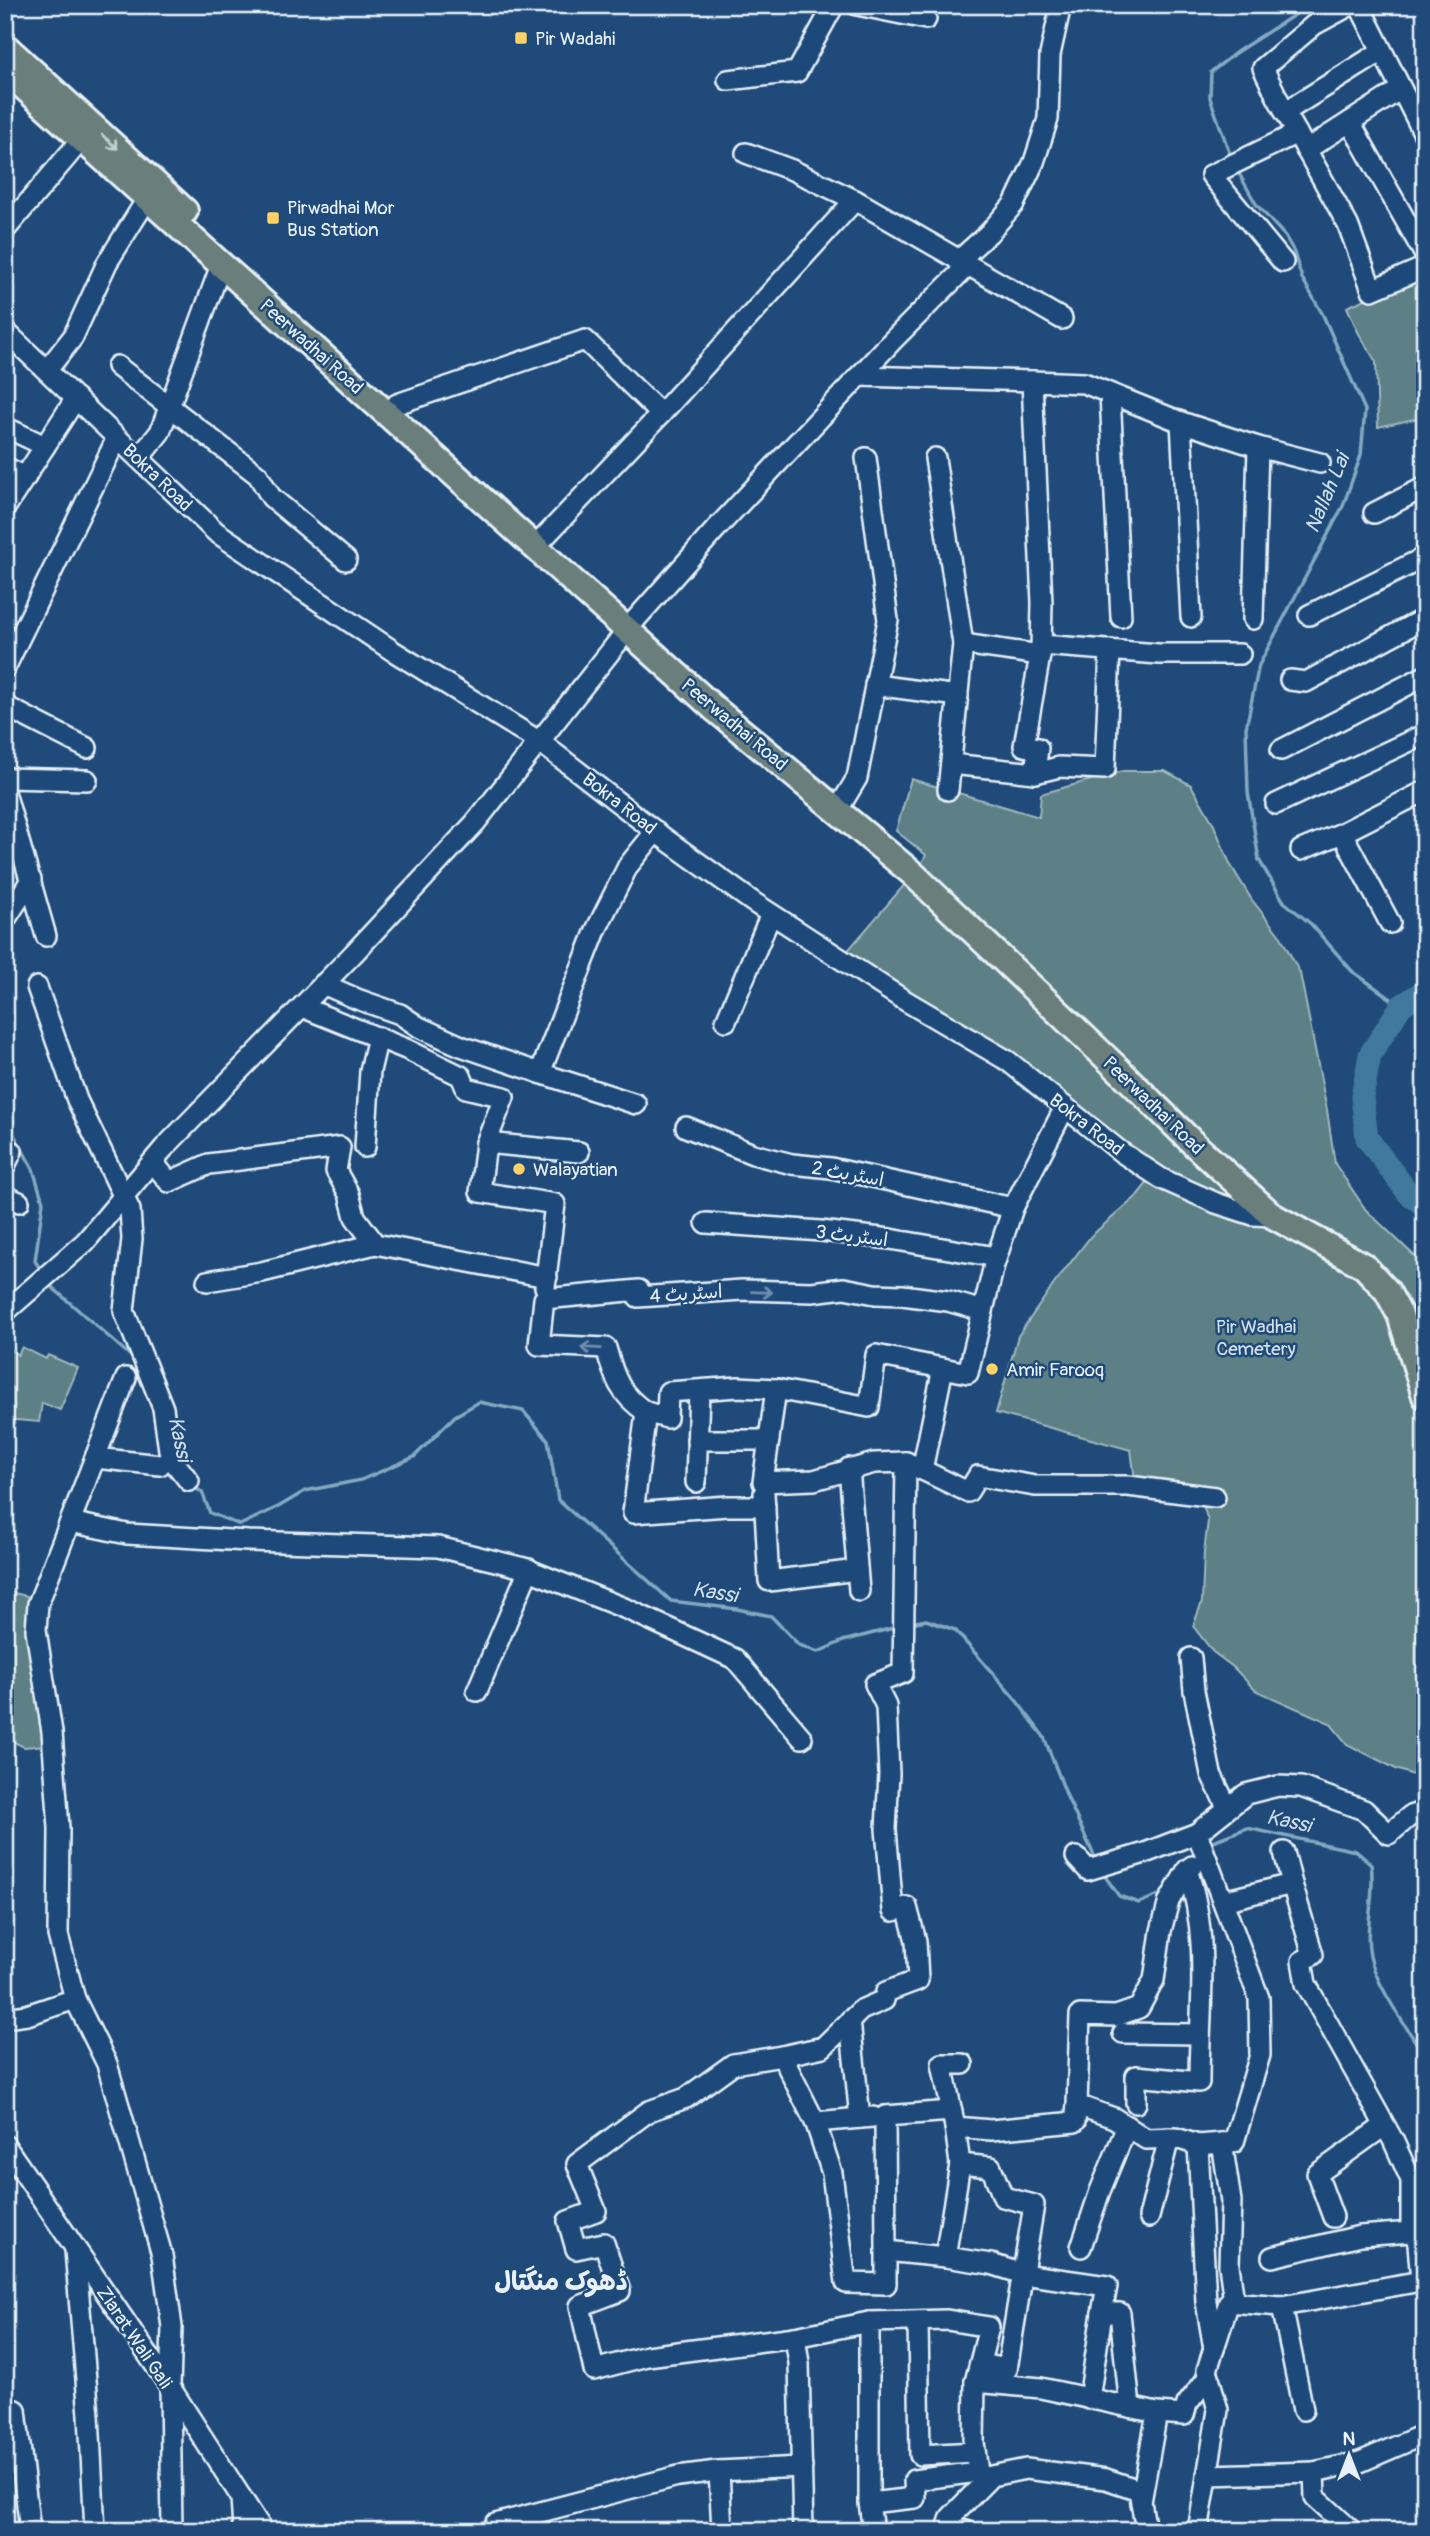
<svg xmlns="http://www.w3.org/2000/svg" width="1430" height="2536" viewBox="0 0 1430 2536" font-family="Pangolin,'Playpen Sans Arabic',sans-serif">
	<rect width="100%" height="100%" fill="#1f4a7a"/>
	<filter id="ink" filterUnits="userSpaceOnUse"><feTurbulence type="fractalNoise" baseFrequency=".0143" numOctaves="2"/><feDisplacementMap in="SourceGraphic" scale="14" xChannelSelector="R" yChannelSelector="G"/><feConvolveMatrix kernelMatrix="1 2 1 2 8 2 1 2 1" color-interpolation-filters="sRGB"/></filter>
	<g filter="url(#ink)">
		<!-- green -->
		<g fill="#5b8085" stroke="#a2b8be" stroke-width="2">
			<path d="M1425 273V433L1419 418 1378 427 1376 362 1358 332 1347 307Z"/>
			<path d="M1123 771H1165L1191 785 1213 823 1230 864 1252 900 1281 937 1300 973 1327 1110 1335 1164 1366 1210 1425 1266V1779L1396 1769 1347 1744 1330 1723 1255 1690 1233 1667 1213 1652 1193 1626 1202 1602 1204 1552 1208 1521 1201 1499 1136 1487 1131 1450 996 1413 1018 1336 1054 1284 1091 1236 1136 1197 1157 1171 844 955 919 868 926 855 896 831 911 779 1039 817 1041 794Z"/>
			<path d="M5 1346 18 1355 22 1347 46 1359 48 1355 78 1368 60 1410 42 1403 39 1422 5 1419Z"/>
			<path d="M5 1591 27 1596 46 1745 24 1747 12 1741 9 1727H5Z"/>
		</g>
		<g fill="none" stroke-linecap="round" stroke-linejoin="round">
			<!-- stream -->
			<g stroke="#84a9c1" stroke-width="3.5">
				<path d="M1231 157 1210 98 1211 72 1238 51 1310 5"/>
				<path d="M1237 170 1256 204 1285 236 1293 250 1302 278 1323 315 1365 410 1361 455 1343 506 1259 665 1246 728 1248 792 1259 860 1284 902 1311 924 1352 971 1401 1006"/>
				<path d="M5 1118 33 1169 43 1202 35 1261 42 1272"/>
				<path d="M48 1281 53 1288 133 1358"/>
				<path d="M191 1486 202 1492 210 1513 240 1525 280 1506 305 1491 361 1480 414 1457 455 1416 479 1402 523 1411 548 1440 558 1500 671 1601 737 1609 771 1616 799 1645 818 1652 843 1641 897 1627"/>
				<path d="M911 1623 926 1620 955 1630 1016 1700 1044 1737 1068 1799 1097 1862"/>
				<path d="M1208 1843 1247 1828 1356 1851 1371 1864C1376 1895 1364 1926 1370 1956 1376 1986 1409 2030 1425 2057"/>
				<path d="M1102 1872 1119 1896 1139 1903 1166 1892"/>
			</g>
			<!-- river -->
			<path stroke="#41799d" stroke-width="23" d="M1425 990 1401 1006 1370 1055 1362 1097 1367 1138 1409 1194 1425 1206"/>
			<defs>
				<g id="minor">
					<path d="M857 5 926 19"/>
					<path d="M1351 5 1314 25 1263 68 1277 97 1348 225 1372 290 1425 267"/>
					<path d="M1359 5 1425 136"/>
					<path d="M728 80 797 72 834 5"/>
					<path d="M1285 112 1382 51"/>
					<path d="M1350 122 1425 255"/>
					<path d="M1306 150 1401 89"/>
					<path d="M746 153 792 170 855 200"/>
					<path d="M5 230 81 140"/>
					<path d="M958 261 989 233 1014 204 1034 162 1048 119 1050 55 1061 5"/>
					<path d="M1283 262 1211 175 1297 133"/>
					<path d="M5 331 216 532 393 651 540 742 664 838 753 902 901 998 1008 1061 1121 1152 1162 1179 1216 1203 1253 1215 1273 1216"/>
					<path d="M117 366 258 475 271 497 346 560"/>
					<path d="M47 370 73 337 107 263 147 199"/>
					<path d="M859 376 1032 381 1042 603 1041 650 1024 746 1038 748 1035 773"/>
					<path d="M1032 381 1084 383 1181 422 1258 447 1320 463"/>
					<path d="M1110 394 1121 617"/>
					<path d="M397 404 585 340 661 414"/>
					<path d="M1181 422 1191 617"/>
					<path d="M5 427 45 446"/>
					<path d="M139 458 160 432 221 265"/>
					<path d="M935 458 963 644 948 790"/>
					<path d="M5 467 26 477"/>
					<path d="M5 508 76 398"/>
					<path d="M1374 513 1425 487"/>
					<path d="M536 546 661 414 855 200 1062 319"/>
					<path d="M1309 615 1425 557"/>
					<path d="M1253 619 1258 447"/>
					<path d="M963 644 1040 655"/>
					<path d="M1041 645 1159 654H1240"/>
					<path d="M5 668 117 438"/>
					<path d="M1290 680 1306 682 1425 618"/>
					<path d="M875 685 958 696"/>
					<path d="M5 706 87 748"/>
					<path d="M1281 750 1425 676"/>
					<path d="M951 764 1035 773 1059 767 1105 769 1110 650"/>
					<path d="M5 778 87 780"/>
					<path d="M5 792 46 936"/>
					<path d="M1276 804 1425 734"/>
					<path d="M837 811 857 778 888 620 866 458"/>
					<path d="M1342 833 1390 923"/>
					<path d="M1301 850 1342 833 1425 791"/>
					<path d="M5 920 31 880"/>
					<path d="M323 984 357 999 400 1014 419 1027 461 1046 540 1073"/>
					<path d="M37 987 77 1100 130 1210 132 1239 124 1311 163 1408 170 1457 189 1481"/>
					<path d="M302 1007 406 1049 461 1076 466 1088 504 1097 486 1143"/>
					<path d="M726 1021 771 914"/>
					<path d="M636 1104 540 1073 596 930 628 866 656 831"/>
					<path d="M686 1127 753 1154 792 1164 831 1168 1013 1208"/>
					<path d="M365 1147 370 1071 378 1037"/>
					<path d="M153 1162 169 1182 209 1164 340 1147 336 1171 349 1194 355 1217 375 1244 547 1277"/>
					<path d="M5 1166 12 1151"/>
					<path d="M5 1196 19 1202"/>
					<path d="M706 1223 821 1231 890 1239 996 1257"/>
					<path d="M207 1281 262 1272 375 1244"/>
					<path d="M545 1287 555 1204 480 1192 486 1143 579 1152"/>
					<path d="M5 1312 85 1242 164 1148 353 954 475 823 636 619 715 530 893 340 967 266"/>
					<path d="M646 1412C620 1395 614 1377 606 1348L539 1345 544 1299 639 1290 638 1297 742 1290 812 1292 844 1288 875 1294 902 1295 948 1301 983 1311"/>
					<path d="M697 1440H769"/>
					<path d="M95 1458 160 1465"/>
					<path d="M906 1462 968 1492 978 1476 1035 1486H1128L1215 1497"/>
					<path d="M849 1468 859 1591"/>
					<path d="M922 1470 943 1368"/>
					<path d="M696 1482 699 1391"/>
					<path d="M764 1493 769 1581 857 1570"/>
					<path d="M765 1506H728L633 1513 646 1412 667 1418 668 1392 738 1387 776 1389"/>
					<path d="M70 1522 127 1534 248 1541 438 1547 524 1568 629 1610 735 1659 802 1738"/>
					<path d="M1191 1658 1194 1691 1211 1774 1227 1807"/>
					<path d="M477 1691 529 1569"/>
					<path d="M1076 1857 1088 1870 1145 1853 1197 1833"/>
					<path d="M1187 1870 1169 1901 1161 1931 1154 1980 1139 2008 1116 2016 1080 2015 1077 2105 1114 2118 1146 2139 1176 2138 1198 2145"/>
					<path d="M1223 1901 1292 1884 1284 1852"/>
					<path d="M75 1999 107 2064 162 2255 172 2327 170 2387 172 2531"/>
					<path d="M5 2018 27 2015 75 1999 58 1935 59 1828 52 1732 36 1630 38 1604 126 1378"/>
					<path d="M850 2020 860 2118"/>
					<path d="M1123 2033 1199 2034"/>
					<path d="M782 2056 823 2047 861 2010 884 2000 886 1992 918 1980 916 1941 907 1907 893 1911 886 1829 889 1774 886 1706 875 1684 903 1673 906 1462 874 1463 814 1480 763 1482 776 1389 869 1407 876 1355 968 1373 994 1265 1013 1208 1065 1107"/>
					<path d="M963 2064H942L955 2127 991 2130 1075 2122 1077 2105"/>
					<path d="M1136 2103V2076L1199 2082C1199 2012 1211 1937 1187 1870L1192 1866"/>
					<path d="M952 2111 885 2116 886 2251 945 2257 960 2164"/>
					<path d="M815 2122 873 2117"/>
					<path d="M955 2127 960 2164 991 2167 1003 2197 1034 2205 1007 2369 980 2364"/>
					<path d="M1222 2143 1231 2201 1229 2265 1234 2302"/>
					<path d="M5 2145 170 2387 263 2531"/>
					<path d="M1149 2217 1169 2138"/>
					<path d="M1333 2217 1317 2174 1384 2126"/>
					<path d="M1081 2247 1100 2191 1127 2126"/>
					<path d="M75 2250 89 2415 95 2531"/>
					<path d="M945 2257 991 2264 1023 2274 1107 2286 1102 2313"/>
					<path d="M1272 2257 1360 2236 1411 2232"/>
					<path d="M1282 2306 1421 2281 1417 2232H1411V2180L1393 2140 1306 1984 1302 1961 1313 1955 1292 1884"/>
					<path d="M918 2321 920 2455 975 2452"/>
					<path d="M869 2322 795 2337 647 2356 594 2370 580 2306 620 2291 604 2243 576 2249 568 2221 596 2211 577 2164 649 2111 686 2098 733 2064 782 2056 816 2124 832 2173 846 2283 886 2284V2251"/>
					<path d="M795 2337 799 2363 803 2531"/>
					<path d="M1214 2349 1206 2302 1198 2145 1234 2142 1260 2055 1259 1998 1197 1833 1246 1794 1278 1786 1301 1787 1364 1810 1389 1834 1410 1816 1425 1811"/>
					<path d="M975 2382 1041 2388 1157 2413 1141 2502"/>
					<path d="M1089 2399 1102 2313H1120L1130 2407"/>
					<path d="M16 2410 30 2531"/>
					<path d="M1157 2413 1184 2415 1187 2404 1209 2376"/>
					<path d="M719 2471 722 2531"/>
					<path d="M1314 2472 1360 2462 1425 2434"/>
					<path d="M1207 2475 1314 2472 1315 2497 1352 2531"/>
					<path d="M241 2497 243 2531"/>
					<path d="M869 2503 915 2498 914 2480 978 2472 974 2442 975 2382 989 2327 947 2320 869 2322V2503L873 2531"/>
					<path d="M496 2531 495 2524 678 2476 717 2471 802 2467"/>
					<path d="M966 2531 947 2529 951 2517 991 2476 1026 2469 1106 2479 1139 2490 1146 2531"/>
					<path d="M1198 2531 1218 2410 1207 2370 1229 2302 1282 2306 1303 2410"/>
				</g>
				<g id="major">
					<path d="M5 46 185 211"/>
					<path d="M5 70 716 710 912 873 1118 1069 1196 1146 1273 1216 1364 1266 1387 1291 1400 1315 1425 1396"/>
				</g>
			</defs>
			<!-- minor casing -->
			<use href="#minor" stroke="#e8f1f8" stroke-width="24"/>
			<!-- major casing -->
			<use href="#major" stroke="#e8f1f8" stroke-width="30"/>
			<!-- minor -->
			<use href="#minor" stroke="#1f4a7a" stroke-width="19"/>
			<!-- major -->
			<use href="#major" stroke="#6b7f7c" stroke-width="24"/>
		</g>
		<!-- one-way arrows -->
		<defs><path id="oneway-shaft" d="M-6 0H5M1.5-3L5.5 0L1.5 3" fill="none" stroke-width="1.6" stroke-linecap="round" stroke-linejoin="round" transform="scale(1.75)"/></defs>
		<use stroke="#c2cfd3" href="#oneway-shaft" transform="translate(110 142) rotate(42)"/>
		<g stroke="#6f8dac">
			<use href="#oneway-shaft" transform="translate(762 1292) rotate(2)"/>
			<use href="#oneway-shaft" transform="translate(591 1348) rotate(-177)"/>
		</g>
	</g>
	<!-- markers -->
	<g fill="#ffd166" stroke="#1f4a7a" stroke-width="2.5">
		<rect x="514" y="31" width="14" height="14" rx="3.5"/>
		<rect x="266" y="211" width="14" height="14" rx="3.5"/>
		<circle cx="519" cy="1169" r="7"/>
		<circle cx="992" cy="1369" r="7"/>
	</g>
	<g text-anchor="middle" stroke-width="5" stroke-linejoin="round" paint-order="stroke">
		<!-- poi labels -->
		<g font-size="19" fill="#e8f1f8" stroke="#1f4a7a" text-anchor="start">
			<text x="535" y="45">Pir Wadahi</text>
			<text x="287" y="214">Pirwadhai Mor<tspan x="287" dy="22">Bus Station</tspan></text>
			<text x="533" y="1176">Walayatian</text>
			<text x="1006" y="1376">Amir Farooq</text>
		</g>
		<!-- street labels -->
		<g font-size="19" fill="#e8f1f8" stroke="#1f4a7a">
			<text transform="translate(312 346) rotate(42)" y="7">Peerwadhai Road</text>
			<text transform="translate(158 477) rotate(44)" y="7">Bokra Road</text>
			<text transform="translate(735 724) rotate(40)" y="7">Peerwadhai Road</text>
			<text transform="translate(620 803) rotate(38)" y="7">Bokra Road</text>
			<text transform="translate(1154 1105) rotate(44)" y="7">Peerwadhai Road</text>
			<text transform="translate(1087 1124) rotate(38)" y="7">Bokra Road</text>
			<text transform="translate(848 1173) rotate(10)" y="7">اسٹریٹ 2</text>
			<text transform="translate(852 1235) rotate(7)" y="7">اسٹریٹ 3</text>
			<text transform="translate(686 1293) rotate(-4)" y="7">اسٹریٹ 4</text>
			<text transform="translate(135 2337) rotate(56)" y="7">Ziarat Wali Gali</text>
		</g>
		<!-- park labels -->
		<g font-size="19" fill="#d3e0e7" stroke="#1f4a7a">
			<text x="1256" y="1333">Pir Wadhai<tspan x="1256" dy="22">Cemetery</tspan></text>
		</g>
		<!-- water labels -->
		<g font-size="21" font-style="italic" fill="#cfdfea" stroke="#1f4a7a">
			<text transform="translate(1327 493) rotate(-67)" y="7">Nallah Lai</text>
			<text transform="translate(180 1439) rotate(78)" y="7">Kassi</text>
			<text transform="translate(715 1592) rotate(9)" y="7">Kassi</text>
			<text transform="translate(1289 1821) rotate(12)" y="7">Kassi</text>
		</g>
		<!-- district labels -->
		<g font-size="26" font-weight="bold" fill="#e8f1f8" stroke="#1f4a7a">
			<text x="561" y="2290">ڈھوک منگتال</text>
		</g>
	</g>
	<!-- margin -->
	<rect width="1430" height="2536" fill="none" stroke="#1f4a7a" stroke-width="28"/>
	<rect x="14" y="14" width="1402" height="2508" fill="none" stroke="#e8f1f8" stroke-width="2.5" filter="url(#ink)"/>
	<!-- north arrow -->
	<g transform="translate(1349 2455)" stroke="#1f4a7a" stroke-width="5" paint-order="stroke">
	<path d="M0-5L12 26L0 18L-12 26Z" fill="#e8f1f8"/>
	<text y="-10" font-size="19" font-weight="bold" text-anchor="middle" fill="#e8f1f8">N</text>
	</g>
</svg>
